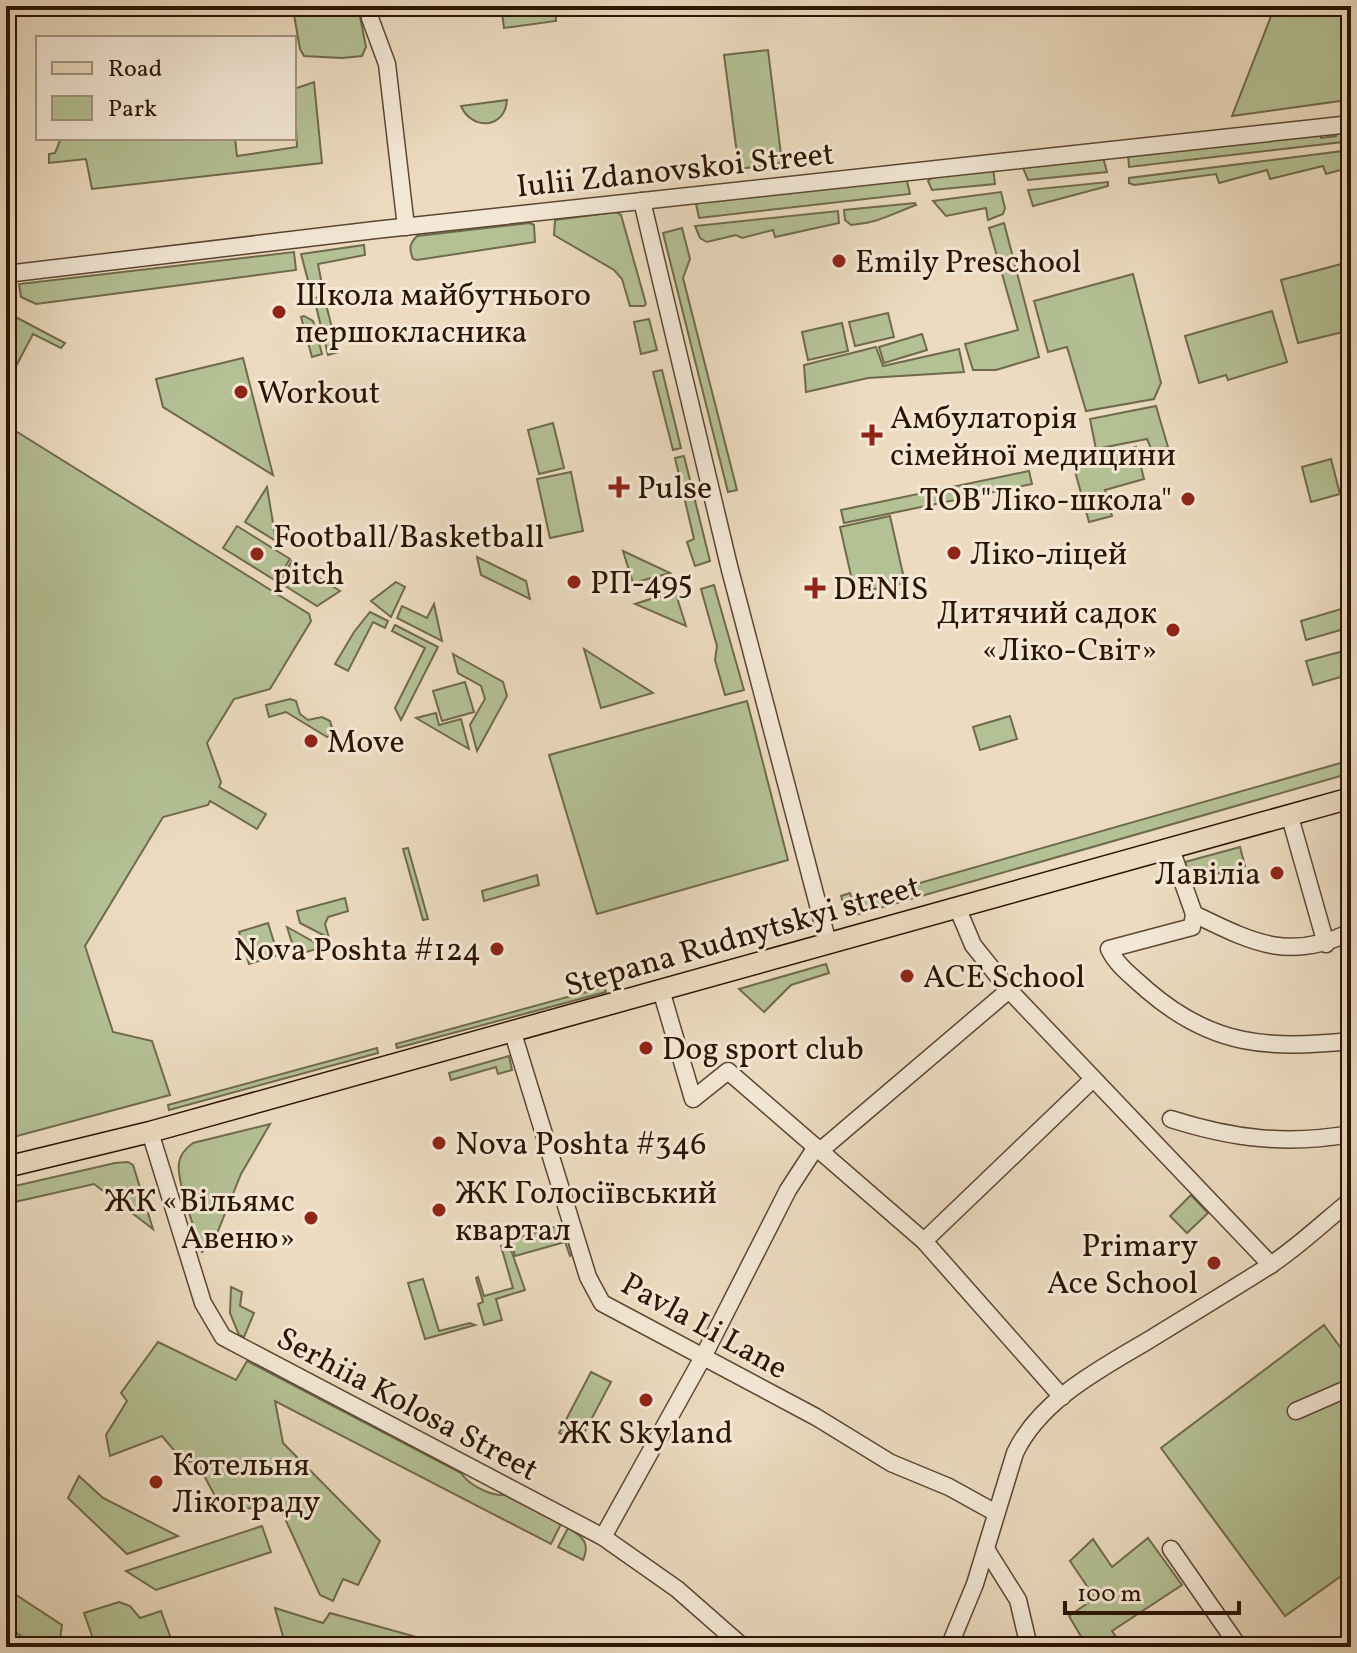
<svg xmlns="http://www.w3.org/2000/svg" width="1357" height="1653" viewBox="0 0 1357 1653" font-family="Vollkorn,serif">
	<rect width="100%" height="100%" fill="#ecdbc0"/>
	<filter id="stains"><feTurbulence type="fractalNoise" baseFrequency=".0025" numOctaves="4"/><feColorMatrix values="0 0 0 0 .2 0 0 0 0 .09 0 0 0 0 .02 0 0 0 .5 -.17"/></filter>
	<radialGradient id="worn" r=".72"><stop offset=".6" stop-color="#630" stop-opacity="0"/><stop offset="1" stop-color="#630" stop-opacity=".3"/></radialGradient>
	<!-- green -->
	<g fill="#b4c195" stroke="#706a4c" stroke-width="2">
		<path d="M309 6H358L366 47 362 56 342 58 304 56 300 49 293 9Z"/>
		<path d="M501 6H555L556 21 504 28Z"/>
		<path d="M1275 6H1351V94L1340 101 1232 116Z"/>
		<path d="M768 50 782 163 739 169 724 55Z"/>
		<path d="M314 82 322 163 92 189 86 159 49 163V154L55 153 61 138H235L237 156 297 147 294 89Z"/>
		<path d="M507 100C505 129 472 131 461 106Z"/>
		<path d="M1351 129V141L1129 167 1128 154 1320 132 1321 138 1336 136V130Z"/>
		<path d="M1351 150V167L1326 174 1323 166 1270 179 1267 170 1219 183 1216 174 1134 185 1129 183V178Z"/>
		<path d="M1103 157 1107 172 1028 180 1023 168 1026 164Z"/>
		<path d="M993 167 995 184 932 190 928 181 936 174Z"/>
		<path d="M897 176 907 181 910 194 699 218 695 199Z"/>
		<path d="M1108 182V186L1033 206 1028 190Z"/>
		<path d="M1001 192 1005 208 1003 214 988 220 986 208 946 216 933 201Z"/>
		<path d="M915 203 916 205C892 214 878 223 851 225L845 220 844 210Z"/>
		<path d="M838 211 839 223 775 237 773 230 742 238 736 235 707 242 700 238 695 226Z"/>
		<path d="M616 212 621 215 646 304 644 306H630L622 279 614 270 554 235 555 220Z"/>
		<path d="M530 223 534 225 535 242 417 260 413 259C409 249 409 244 417 236Z"/>
		<path d="M1004 223 1039 357 996 370H973L965 344 1018 330 989 228Z"/>
		<path d="M682 228 690 259 683 278 737 490 728 492 663 233Z"/>
		<path d="M364 245 365 255 318 264 322 285 310 288 301 254Z"/>
		<path d="M294 252 296 270 36 304 21 297 19 284Z"/>
		<path d="M1345 263 1351 286V330L1298 343 1281 280Z"/>
		<path d="M1133 274 1161 383 1154 399 1086 411 1067 347 1048 352 1034 301Z"/>
		<path d="M324 296 338 352 328 355 314 298Z"/>
		<path d="M1272 311 1287 362 1228 380 1226 375 1199 383 1185 336Z"/>
		<path d="M6 312 65 343 61 348 33 334 6 385Z"/>
		<path d="M888 313 894 337 855 346 849 322Z"/>
		<path d="M304 316 313 321 322 354 312 357 301 317Z"/>
		<path d="M649 319 657 350 641 354 634 322Z"/>
		<path d="M842 323 848 351 808 360 802 332Z"/>
		<path d="M922 334 927 350 884 363 879 347Z"/>
		<path d="M876 347 883 366 959 349 964 372 868 378 806 392 804 365Z"/>
		<path d="M243 358 273 475 163 407 156 379Z"/>
		<path d="M662 370 681 448 673 450 653 372Z"/>
		<path d="M1156 406 1168 447 1152 451 1147 439 1096 449 1090 419Z"/>
		<path d="M553 423 564 468 539 474 528 430Z"/>
		<path d="M6 425 309 614 311 621 270 689 234 699 207 743 221 782 219 787 266 814 257 829 210 801 208 805 163 817 85 946 113 1032 152 1041 170 1095 6 1139Z"/>
		<path d="M1136 447 1144 479 1105 490 1112 516 1089 522 1073 464Z"/>
		<path d="M684 456 710 561 695 566 687 542 694 539 675 458Z"/>
		<path d="M1331 459 1340 494 1311 502 1302 467Z"/>
		<path d="M1029 471 1032 484 844 523 841 510Z"/>
		<path d="M571 472 583 531 550 538 537 479Z"/>
		<path d="M267 487 276 541 245 522Z"/>
		<path d="M890 516 905 583 855 593 840 527Z"/>
		<path d="M237 526 290 559 276 581 223 548Z"/>
		<path d="M623 551 670 573 633 583Z"/>
		<path d="M477 557 526 581 530 599 481 575Z"/>
		<path d="M292 561 340 591 317 606 279 582Z"/>
		<path d="M396 582 405 587 391 617 371 601Z"/>
		<path d="M714 585 744 690 725 695 715 660 717 646 701 589Z"/>
		<path d="M675 591 686 626 635 604Z"/>
		<path d="M434 604 442 641 397 618 402 606 427 618Z"/>
		<path d="M1351 606V627L1306 640 1301 621Z"/>
		<path d="M370 612 388 621 385 628 373 622 348 671 335 664 354 632Z"/>
		<path d="M395 625 438 647 401 720 395 708 425 648 392 631Z"/>
		<path d="M584 649 653 693 601 708Z"/>
		<path d="M1351 649V674L1313 685 1306 661Z"/>
		<path d="M453 654 503 682 507 696 477 751 470 725 485 699 481 686 458 673Z"/>
		<path d="M465 682 474 712 442 721 433 691Z"/>
		<path d="M290 699 296 701 300 714 308 720 322 717 330 721 334 735 327 737 286 712 269 717 266 705Z"/>
		<path d="M747 701 788 860 597 914 549 755Z"/>
		<path d="M436 713 439 725 461 719 469 749 416 718Z"/>
		<path d="M1010 716 1017 739 980 750 973 727Z"/>
		<path d="M1351 760V773L848 917 841 896 850 893 853 902Z"/>
		<path d="M1240 847 1245 866 1191 881 1185 862Z"/>
		<path d="M408 848 428 919 423 920 403 849Z"/>
		<path d="M537 875 539 885 484 901 482 891Z"/>
		<path d="M345 898 348 911 328 917 325 924 329 938 300 923 297 911Z"/>
		<path d="M268 923 278 955 249 964 239 932Z"/>
		<path d="M287 927 323 947 296 955Z"/>
		<path d="M826 964 829 973 791 985 764 1012 739 989Z"/>
		<path d="M604 987 606 992 397 1048 396 1044Z"/>
		<path d="M377 1048 378 1053 169 1110 168 1105Z"/>
		<path d="M509 1056 512 1070 498 1074 496 1067 451 1080 449 1073Z"/>
		<path d="M270 1124 241 1174 214 1241 202 1252C196 1232 176 1181 179 1163 180 1154 186 1148 193 1143Z"/>
		<path d="M128 1162 133 1165 153 1229 94 1184 6 1204V1188L115 1163Z"/>
		<path d="M1191 1195 1208 1213 1187 1233 1170 1216Z"/>
		<path d="M561 1225 563 1226 572 1254 570 1256 565 1242 515 1256 511 1240Z"/>
		<path d="M509 1244 525 1290 496 1299 502 1320 484 1325 478 1304 483 1302 476 1278 478 1277 484 1296 513 1288 501 1246Z"/>
		<path d="M423 1279 439 1331 470 1323 475 1325 425 1339 408 1283Z"/>
		<path d="M231 1287 242 1292 240 1306 254 1313 244 1337 239 1335 230 1313Z"/>
		<path d="M1324 1325 1351 1362V1569L1285 1616 1161 1448Z"/>
		<path d="M158 1342 236 1380 247 1361 461 1473C469 1485 490 1496 505 1495L561 1524 551 1544 275 1401 283 1443 380 1541 358 1585 343 1579 333 1601 320 1595 277 1501 239 1511 232 1495 217 1500 197 1462 183 1461 162 1436 110 1456 106 1435 127 1401 121 1393Z"/>
		<path d="M591 1372 611 1382 582 1437 573 1433 570 1438 559 1433Z"/>
		<path d="M79 1476 103 1498 178 1536 127 1554 68 1498Z"/>
		<path d="M262 1526 271 1552 156 1590 126 1571Z"/>
		<path d="M568 1528C582 1536 591 1543 583 1560L558 1547Z"/>
		<path d="M1148 1538 1182 1585 1112 1631 1123 1647H1108L1101 1637 1086 1645 1069 1616 1095 1598 1070 1561 1093 1539 1112 1567Z"/>
		<path d="M7 1589 62 1625 59 1647H38L6 1626Z"/>
		<path d="M119 1602 130 1606 140 1618 161 1611 174 1647H96L84 1613Z"/>
		<path d="M275 1608 323 1623 330 1613 431 1641 427 1647H286Z"/>
	</g>
	<g fill="none" stroke-linecap="round" stroke-linejoin="round">
		<defs>
			<g id="minor">
				<path d="M368 6 370 18 387 64 406 227"/>
				<path d="M642 201 729 566 828 943"/>
				<path d="M6 274 375 230 1351 124"/>
				<path d="M1290 817 1326 944"/>
				<path d="M1171 849 1194 914C1252 942 1288 962 1351 932"/>
				<path d="M957 907 973 945 1009 990 1271 1265"/>
				<path d="M1194 914 1192 927 1109 949C1117 966 1133 977 1147 990 1213 1047 1268 1049 1351 1041"/>
				<path d="M661 990 693 1099 728 1071 924 1241 1062 1397"/>
				<path d="M512 1030 588 1277 602 1303 816 1417 891 1463 949 1487 996 1513"/>
				<path d="M1171 1119C1234 1139 1286 1145 1351 1134"/>
				<path d="M150 1132 203 1303 223 1337 603 1537 677 1589 743 1647"/>
				<path d="M821 1150 1009 990"/>
				<path d="M924 1241 1093 1079"/>
				<path d="M1296 1411 1351 1387"/>
				<path d="M603 1537 703 1357 788 1190 816 1147"/>
				<path d="M986 1549 1018 1600 1029 1647"/>
				<path d="M1171 1549 1239 1647"/>
				<path d="M949 1647 975 1584 1015 1453C1040 1400 1100 1369 1149 1340 1189 1315 1230 1291 1269 1266 1298 1247 1324 1222 1351 1200"/>
			</g>
			<path id="major" d="M6 1167 150 1132 1351 798"/>
		</defs>
		<!-- minor casing -->
		<use href="#minor" stroke="#5c4632" stroke-width="19"/>
		<!-- major casing -->
		<use href="#major" stroke="#2c1403" stroke-width="23"/>
		<!-- minor -->
		<use href="#minor" stroke="#f3e8d6" stroke-width="16"/>
		<!-- major -->
		<use href="#major" stroke="#ecdbc0" stroke-width="20"/>
	</g>
	<!-- markers -->
	<g fill="#8f2418" stroke="#f3e8d6" stroke-width="3">
		<circle cx="839" cy="261" r="8"/>
		<circle cx="279" cy="312" r="8"/>
		<circle cx="241" cy="392" r="8"/>
		<path d="M868 423h8v8h8v8h-8v8h-8v-8h-8v-8h8z"/>
		<path d="M615 475h8v8h8v8h-8v8h-8v-8h-8v-8h8z"/>
		<circle cx="1188" cy="499" r="8"/>
		<circle cx="954" cy="553" r="8"/>
		<circle cx="257" cy="554" r="8"/>
		<circle cx="574" cy="582" r="8"/>
		<path d="M811 576h8v8h8v8h-8v8h-8v-8h-8v-8h8z"/>
		<circle cx="1173" cy="630" r="8"/>
		<circle cx="311" cy="741" r="8"/>
		<circle cx="1277" cy="873" r="8"/>
		<circle cx="497" cy="949" r="8"/>
		<circle cx="907" cy="976" r="8"/>
		<circle cx="646" cy="1048" r="8"/>
		<circle cx="439" cy="1143" r="8"/>
		<circle cx="439" cy="1210" r="8"/>
		<circle cx="311" cy="1218" r="8"/>
		<circle cx="1214" cy="1263" r="8"/>
		<circle cx="646" cy="1400" r="8"/>
		<circle cx="156" cy="1482" r="8"/>
	</g>
	<g text-anchor="middle" stroke-width="6" stroke-linejoin="round" paint-order="stroke">
		<!-- street labels -->
		<g font-size="32" fill="#2c1403" stroke="#f3e8d6">
			<text transform="translate(675 169) rotate(-6)" y="11">Iulii Zdanovskoi Street</text>
			<text transform="translate(742 935) rotate(-16)" y="11">Stepana Rudnytskyi street</text>
			<text transform="translate(705 1325) rotate(29)" y="11">Pavla Li Lane</text>
			<text transform="translate(408 1403) rotate(28)" y="11">Serhiia Kolosa Street</text>
		</g>
		<!-- poi labels -->
		<g font-size="32" fill="#2c1403" stroke="#f3e8d6" text-anchor="start">
			<text x="855" y="272">Emily Preschool</text>
			<text x="295" y="305">Школа майбутнього<tspan x="295" dy="37">першокласника</tspan></text>
			<text x="257" y="403">Workout</text>
			<text x="890" y="428">Амбулаторія<tspan x="890" dy="37">сімейної медицини</tspan></text>
			<text x="637" y="498">Pulse</text>
			<text x="1172" y="510" text-anchor="end">ТОВ"Ліко-школа"</text>
			<text x="273" y="547">Football/Basketball<tspan x="273" dy="37">pitch</tspan></text>
			<text x="970" y="564">Ліко-ліцей</text>
			<text x="590" y="593">РП-495</text>
			<text x="833" y="599">DENIS</text>
			<text x="1157" y="623" text-anchor="end">Дитячий садок<tspan x="1157" dy="37">«Ліко-Світ»</tspan></text>
			<text x="327" y="752">Move</text>
			<text x="1261" y="884" text-anchor="end">Лавіліа</text>
			<text x="481" y="960" text-anchor="end">Nova Poshta #124</text>
			<text x="923" y="987">ACE School</text>
			<text x="662" y="1059">Dog sport club</text>
			<text x="455" y="1154">Nova Poshta #346</text>
			<text x="455" y="1203">ЖК Голосіївський<tspan x="455" dy="37">квартал</tspan></text>
			<text x="295" y="1211" text-anchor="end">ЖК «Вільямс<tspan x="295" dy="37">Авеню»</tspan></text>
			<text x="1198" y="1256" text-anchor="end">Primary<tspan x="1198" dy="37">Ace School</tspan></text>
			<text x="646" y="1443" text-anchor="middle">ЖК Skyland</text>
			<text x="172" y="1475">Котельня<tspan x="172" dy="37">Лікограду</tspan></text>
		</g>
	</g>
	<!-- margin -->
	<rect width="1357" height="1653" fill="none" stroke="#ecdbc0" stroke-width="32"/>
	<rect x="8" y="8" width="1341" height="1637" fill="none" stroke="#2c1403" stroke-width="4"/>
	<rect x="16" y="16" width="1325" height="1621" fill="none" stroke="#2c1403" stroke-width="2"/>
	<!-- legend -->
	<rect x="36" y="36" width="260" height="104" fill="#f3e8d6" stroke="#a39382" stroke-width="2"/>
	<rect x="52" y="62" width="40" height="12" fill="#ecdbc0" stroke="#a39382" stroke-width="2"/>
	<text x="108" y="76" font-size="24" fill="#2c1403">Road</text>
	<rect x="52" y="96" width="40" height="24" fill="#b4c195" stroke="#a39382" stroke-width="2"/>
	<text x="108" y="116" font-size="24" fill="#2c1403">Park</text>
	<!-- scale -->
	<path d="M1065 1601v12h174v-12" fill="none" stroke="#2c1403" stroke-width="4"/>
	<text x="1077" y="1601" font-size="24" fill="#2c1403" stroke="#f3e8d6" stroke-width="6" paint-order="stroke">100 m</text>
	<rect width="100%" height="100%" filter="url(#stains)"/>
	<rect width="100%" height="100%" fill="url(#worn)"/>
</svg>
